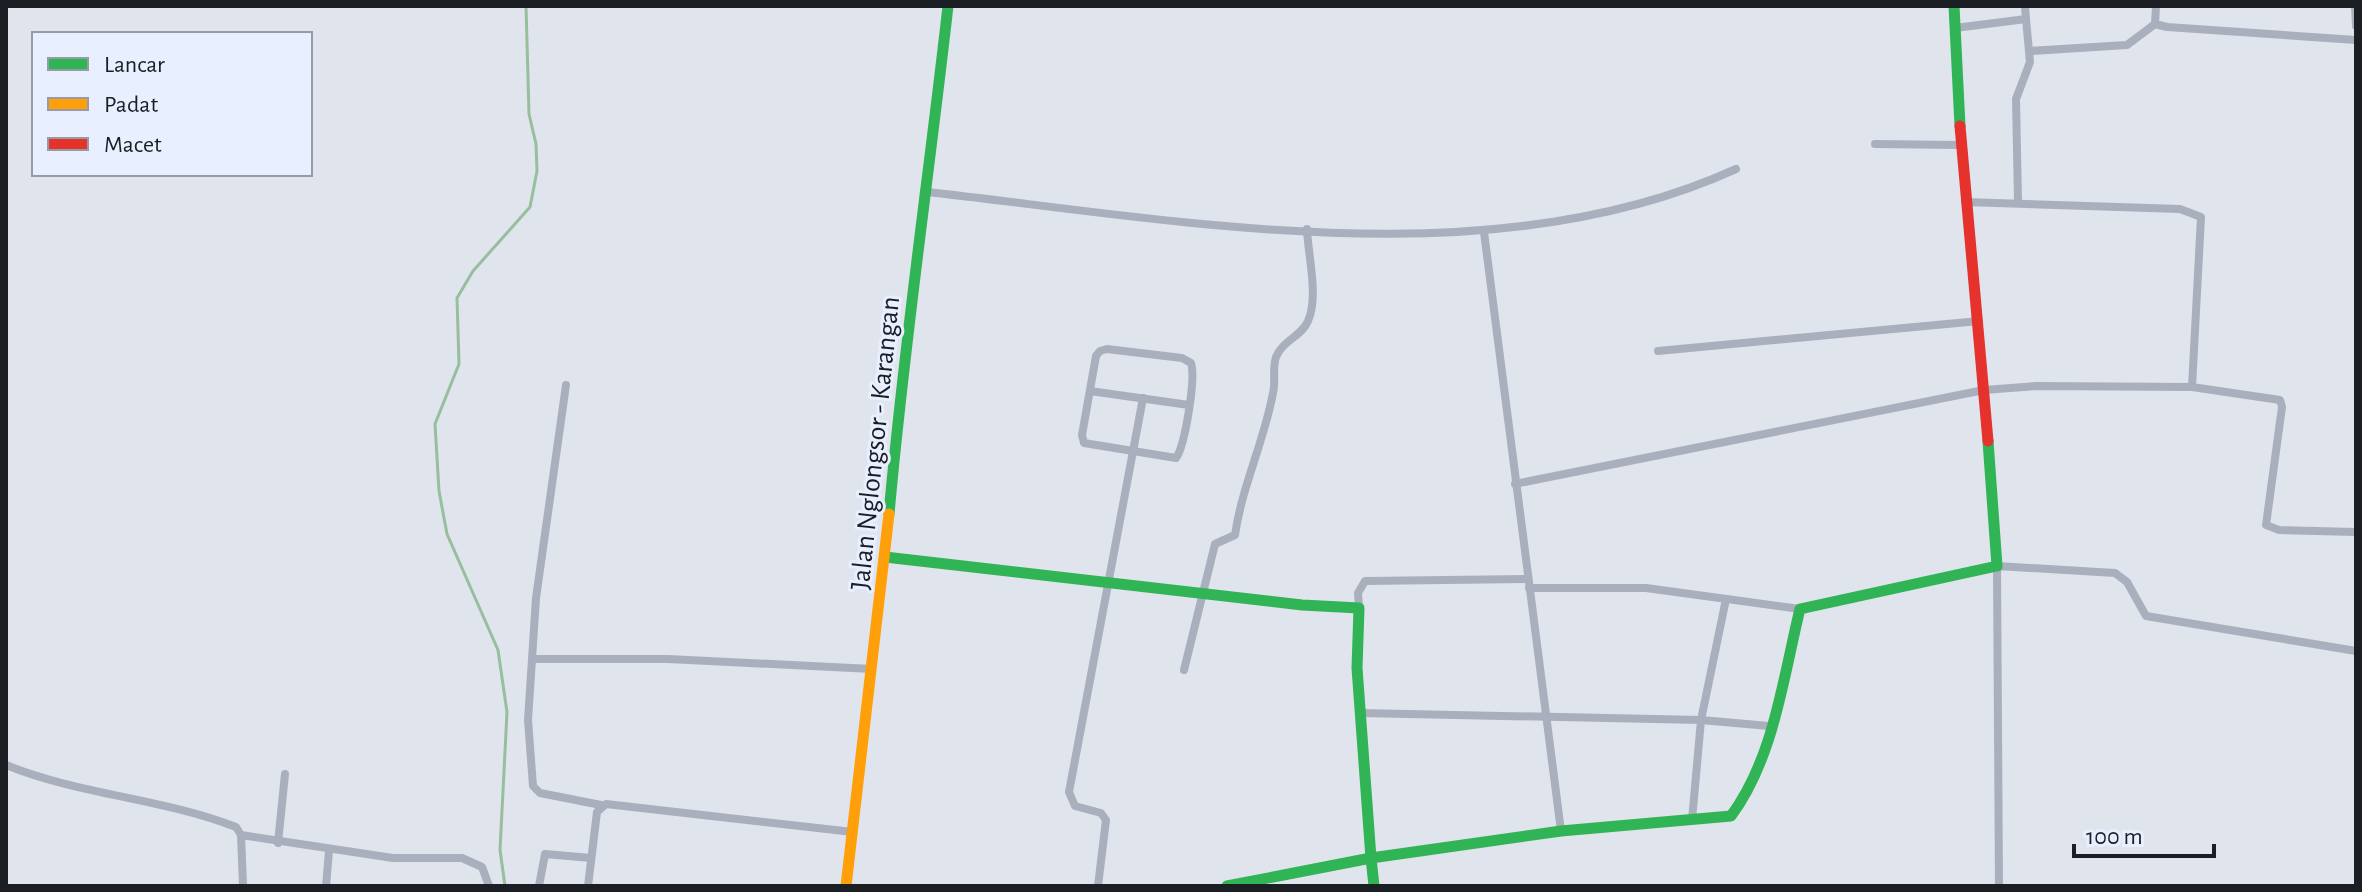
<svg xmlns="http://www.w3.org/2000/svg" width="2362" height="892" viewBox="0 0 2362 892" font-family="'Alegreya Sans',sans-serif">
	<rect width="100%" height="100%" fill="#e0e4ec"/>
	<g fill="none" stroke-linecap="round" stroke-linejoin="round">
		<!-- stream -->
		<path stroke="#97be9d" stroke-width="3" d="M505 886 500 850 507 712 498 650 447 534 439 491 435 424 459 364 457 298 473 271 530 207 537 171 536 144 529 114 526 6"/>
		<!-- street -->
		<g stroke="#aaafbe" stroke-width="8">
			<path d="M2156 6 2155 24 2167 27 2356 40"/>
			<path d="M2355 6 2356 26"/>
			<path d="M1955 28 2026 19 2025 6"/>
			<path d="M2030 51 2127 45 2155 24"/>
			<path d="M1875 144 1960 145"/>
			<path d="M928 192C1185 221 1493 280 1736 169"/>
			<path d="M2018 201 2016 99 2030 62 2026 19"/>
			<path d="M1965 202 2180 209 2201 217 2192 387 2280 400 2282 407 2266 525 2279 530 2356 532"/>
			<path d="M1484 232 1561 831"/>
			<path d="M1107 349 1182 358 1191 363C1196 378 1185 446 1176 458L1084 443 1082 435 1096 356 1100 351Z"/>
			<path d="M1658 351 1979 321"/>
			<path d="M566 385 536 598 532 659H668L872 669"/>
			<path d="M1090 391 1189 405"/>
			<path d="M1515 484 1984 390 2036 386 2192 387"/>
			<path d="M1529 588H1646L1800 609"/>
			<path d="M1726 599 1701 720 1769 726"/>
			<path d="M1359 608 1358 593 1365 581 1528 579"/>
			<path d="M532 659 528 720 533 786 540 793 601 805"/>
			<path d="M1184 670 1215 544 1235 535C1242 486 1264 442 1273 393 1276 382 1272 369 1276 357 1283 340 1302 336 1308 321 1319 296 1308 256 1307 229"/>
			<path d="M1360 713 1701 720 1692 820"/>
			<path d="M6 765C80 795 162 798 236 827L241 835 243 886"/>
			<path d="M241 835 393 858H462L482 867 489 886"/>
			<path d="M278 843 285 774"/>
			<path d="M326 886 329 851"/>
			<path d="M539 886 545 854 591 858"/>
			<path d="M588 886 597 812 606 804 853 832"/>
			<path d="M1098 886 1106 820 1101 813 1075 806 1069 792 1143 398"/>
			<path d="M1999 886 1997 566 2115 573 2127 582 2146 616 2356 651"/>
		</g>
		<!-- fast -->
		<g stroke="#30b455" stroke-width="11">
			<path d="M1954 6 1960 126"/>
			<path d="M889 514C904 344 929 175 948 6"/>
			<path d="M885 557 1302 605 1359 608 1357 668 1371 858 1227 886"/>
			<path d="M1374 886 1371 858 1561 831 1731 816C1774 758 1783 678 1800 609L1997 566 1988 441"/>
		</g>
		<!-- slow -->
		<path stroke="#ff9f0a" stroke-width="11" d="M846 886 889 514"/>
		<!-- jam -->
		<path stroke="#e5322d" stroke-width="11" d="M1960 126 1988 441"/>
	</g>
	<g text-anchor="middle" stroke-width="6" stroke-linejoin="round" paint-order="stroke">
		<!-- street labels -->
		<g font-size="28" fill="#1b1e23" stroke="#e8efff">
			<text transform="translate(874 443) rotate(-84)" y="10">Jalan Nglongsor - Karangan</text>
		</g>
	</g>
	<!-- border -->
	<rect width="2362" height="892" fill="none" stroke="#1b1e23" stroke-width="16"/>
	<!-- legend -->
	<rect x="32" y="32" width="280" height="144" fill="#e8efff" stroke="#969ba7" stroke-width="2"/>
	<rect x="48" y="58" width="40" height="12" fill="#30b455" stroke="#969ba7" stroke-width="2"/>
	<text x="104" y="72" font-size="24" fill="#1b1e23">Lancar</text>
	<rect x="48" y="98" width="40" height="12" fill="#ff9f0a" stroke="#969ba7" stroke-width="2"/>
	<text x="104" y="112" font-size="24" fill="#1b1e23">Padat</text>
	<rect x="48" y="138" width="40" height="12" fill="#e5322d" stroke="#969ba7" stroke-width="2"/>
	<text x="104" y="152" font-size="24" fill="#1b1e23">Macet</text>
	<!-- scale -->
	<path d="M2074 844v12h140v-12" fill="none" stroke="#1b1e23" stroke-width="4"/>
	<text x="2086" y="844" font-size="24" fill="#1b1e23" stroke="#e8efff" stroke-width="6" paint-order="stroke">100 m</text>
</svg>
